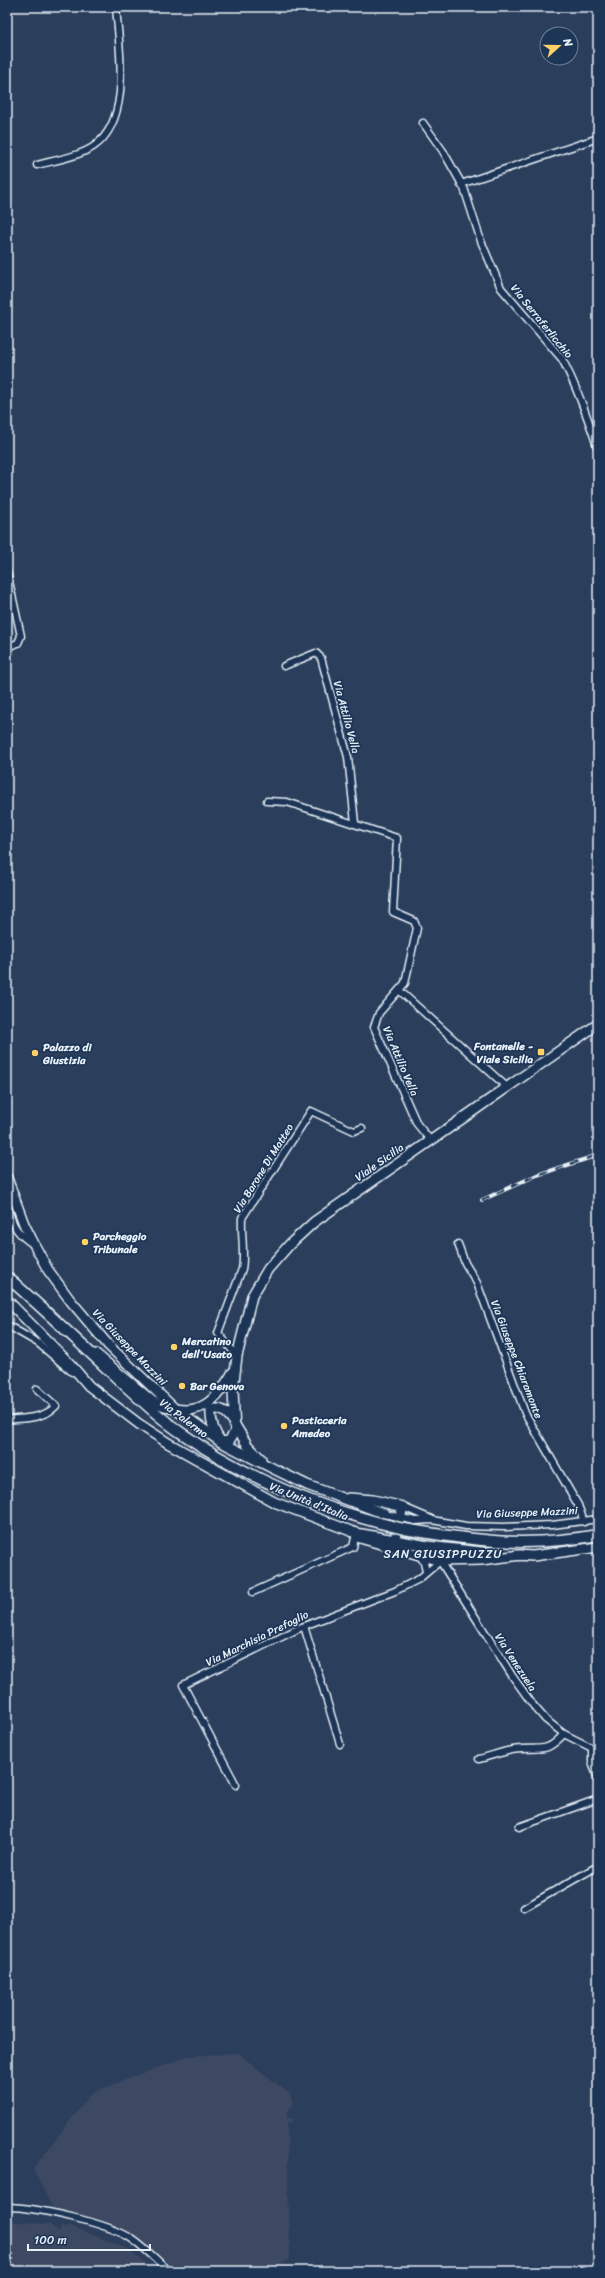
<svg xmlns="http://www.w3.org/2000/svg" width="605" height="2278" viewBox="0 0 605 2278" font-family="Sriracha,sans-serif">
	<rect width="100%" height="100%" fill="#2b3e5c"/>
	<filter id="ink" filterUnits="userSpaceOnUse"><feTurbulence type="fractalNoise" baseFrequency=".025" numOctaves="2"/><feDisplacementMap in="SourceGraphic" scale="8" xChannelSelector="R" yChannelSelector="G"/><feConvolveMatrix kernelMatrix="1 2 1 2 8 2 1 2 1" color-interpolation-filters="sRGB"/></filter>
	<g filter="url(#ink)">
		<!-- built -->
		<g fill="#3c4862">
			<path d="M238 2053 290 2094 294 2105 287 2111V2118H292V2122H287L290 2259 270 2271H177L135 2237 52 2207 33 2169 88 2097 96 2091 188 2056Z"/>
			<path d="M7 2221 50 2224 59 2233 61 2226 66 2229 68 2225 126 2248 155 2271H7Z"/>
		</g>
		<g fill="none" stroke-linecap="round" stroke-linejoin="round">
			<defs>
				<g id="street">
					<path d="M423 123 443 151 464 188 481 241 501 288 562 359C577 387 588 418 598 449"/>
					<path d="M37 165C56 160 77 157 93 147 133 120 119 48 116 7"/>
					<path d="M461 184 598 138"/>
					<path d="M7 572 21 636 18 643 7 647"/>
					<path d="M284 666 316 653 321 658 348 757 355 823"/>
					<path d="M267 801 287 802 397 838 393 912 414 921 417 928 405 983 379 1013 374 1027 417 1124 431 1141"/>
					<path d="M400 991 508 1088"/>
					<path d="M7 1206C13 1226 16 1233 34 1245"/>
					<path d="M458 1244 465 1263 477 1283 525 1413 578 1505 584 1522"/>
					<path d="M7 1325 38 1343 72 1372"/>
					<path d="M237 1356 218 1333 242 1269C245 1254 241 1235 242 1218L311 1111 354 1131 362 1128"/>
					<path d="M7 1420C23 1418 44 1419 56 1406L37 1389"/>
					<path d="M403 1507 431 1519"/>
					<path d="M385 1514 415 1521 432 1520 466 1526 504 1527 552 1525 598 1519"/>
					<path d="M428 1546 440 1561 513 1677 533 1705 546 1720 564 1734 598 1751"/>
					<path d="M419 1555 424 1562 426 1572"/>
					<path d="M253 1592 353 1547 356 1533"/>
					<path d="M304 1626 340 1744"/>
					<path d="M592 1748V1761L598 1779"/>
					<path d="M479 1759C492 1756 508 1749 522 1749 544 1748 547 1752 564 1734"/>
					<path d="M236 1785 183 1685 304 1626 395 1591 419 1579 445 1557 472 1554"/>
					<path d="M519 1827 598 1799"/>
					<path d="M524 1908 598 1866"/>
					<path d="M7 2207C35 2207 109 2223 132 2239 145 2248 157 2260 169 2271"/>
				</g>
				<g id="secondary">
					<path d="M7 1178 24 1224 35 1246 48 1270 70 1300 109 1346 175 1409 221 1442 274 1469 307 1485 385 1514"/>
					<path d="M7 1300 71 1365 89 1386 139 1424 168 1443 274 1502 356 1533 360 1538 440 1561 481 1560 521 1555"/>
					<path d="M96 1354 152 1401C192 1420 212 1409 233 1372"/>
					<path d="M234 1422C228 1414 222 1406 211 1410 210 1422 214 1432 221 1442L229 1441 235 1432 233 1390 237 1356 252 1296 268 1269 290 1244 314 1222 598 1024"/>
					<path d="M235 1425 248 1446 261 1459"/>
					<path d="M349 1498 373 1500 403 1507 396 1534"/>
					<path d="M356 1533 428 1546 499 1554"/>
					<path d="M516 1555 533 1556 598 1547"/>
				</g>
				<g id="primary">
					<path d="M7 1277C44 1309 80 1343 116 1377 137 1396 157 1416 180 1432 241 1475 309 1504 380 1523"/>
					<path d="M404 1529C475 1541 526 1548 598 1535"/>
				</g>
			</defs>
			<!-- street casing -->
			<use href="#street" stroke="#e8f1f8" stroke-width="9"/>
			<!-- secondary casing -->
			<use href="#secondary" stroke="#e8f1f8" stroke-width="12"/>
			<!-- primary casing -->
			<use href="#primary" stroke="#e8f1f8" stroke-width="13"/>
			<!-- street -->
			<use href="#street" stroke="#1d3557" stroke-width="6"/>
			<!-- secondary -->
			<use href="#secondary" stroke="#1d3557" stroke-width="9"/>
			<!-- primary -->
			<use href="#primary" stroke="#1d3557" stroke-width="10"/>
			<defs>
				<path id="rail" d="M482 1200 537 1175 598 1155"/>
			</defs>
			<!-- rail casing -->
			<use href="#rail" stroke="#e8f1f8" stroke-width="4"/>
			<!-- rail -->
			<use href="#rail" stroke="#1d3557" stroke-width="2.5" stroke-dasharray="8" stroke-linecap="butt"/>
			<defs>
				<path id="primary-bridge" d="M380 1523 404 1529"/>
			</defs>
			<!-- primary-bridge casing -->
			<use href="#primary-bridge" stroke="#e8f1f8" stroke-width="13" stroke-linecap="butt"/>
			<!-- primary-bridge -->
			<use href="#primary-bridge" stroke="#1d3557" stroke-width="10"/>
		</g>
	</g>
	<!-- markers -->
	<g fill="#ffd166" stroke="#1d3557" stroke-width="1.5">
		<rect x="537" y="1048" width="8" height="8" rx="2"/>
		<circle cx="35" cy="1053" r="4"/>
		<circle cx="85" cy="1242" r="4"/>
		<circle cx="174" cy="1347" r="4"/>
		<circle cx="182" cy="1386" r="4"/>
		<circle cx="284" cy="1426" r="4"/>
	</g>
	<g text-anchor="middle" stroke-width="3.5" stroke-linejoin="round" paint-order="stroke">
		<!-- street labels -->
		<g font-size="11" fill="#e8f1f8" stroke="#1d3557">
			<text transform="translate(542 321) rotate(51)" y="4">Via Serraferlicchio</text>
			<text transform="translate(347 717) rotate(75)" y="4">Via Attilio Vella</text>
			<text transform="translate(401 1061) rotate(67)" y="4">Via Attilio Vella</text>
			<text transform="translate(379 1162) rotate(-35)" y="4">Viale Sicilia</text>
			<text transform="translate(263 1168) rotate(-58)" y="4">Via Barone Di Matteo</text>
			<text transform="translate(130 1347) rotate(46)" y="4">Via Giuseppe Mazzini</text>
			<text transform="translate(517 1359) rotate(69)" y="4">Via Giuseppe Chiaramonte</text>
			<text transform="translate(184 1418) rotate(37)" y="4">Via Palermo</text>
			<text transform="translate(309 1501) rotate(22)" y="4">Via Unità d'Italia</text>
			<text transform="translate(527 1512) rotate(-2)" y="4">Via Giuseppe Mazzini</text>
			<text transform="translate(257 1638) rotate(-26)" y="4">Via Marchisia Prefoglio</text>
			<text transform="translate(516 1662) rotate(57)" y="4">Via Venezuela</text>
		</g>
		<!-- poi labels -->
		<g font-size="11" font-weight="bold" fill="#e8f1f8" stroke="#1d3557" text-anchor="start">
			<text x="533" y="1050" text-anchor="end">Fontanelle -<tspan x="533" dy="13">Viale Sicilia</tspan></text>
			<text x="43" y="1051">Palazzo di<tspan x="43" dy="13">Giustizia</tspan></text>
			<text x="93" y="1240">Parcheggio<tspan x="93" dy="13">Tribunale</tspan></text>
			<text x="182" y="1345">Mercatino<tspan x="182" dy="13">dell'Usato</tspan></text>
			<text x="190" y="1390">Bar Genova</text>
			<text x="292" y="1424">Pasticceria<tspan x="292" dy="13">Amedeo</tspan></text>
		</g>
		<!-- neighbourhood labels -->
		<g font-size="12" letter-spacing="1" fill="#e8f1f8" stroke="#1d3557">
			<text x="443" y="1558">SAN GIUSIPPUZZU</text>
		</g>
	</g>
	<!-- margin -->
	<rect width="605" height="2278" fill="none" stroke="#1d3557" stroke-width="24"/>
	<rect x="12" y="12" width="581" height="2254" fill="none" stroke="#e8f1f8" stroke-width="1.5" filter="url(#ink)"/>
	<!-- north arrow -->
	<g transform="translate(559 46) rotate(69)"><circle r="19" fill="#1d3557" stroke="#6e8097"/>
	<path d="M0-3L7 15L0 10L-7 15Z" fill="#ffd166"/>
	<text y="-6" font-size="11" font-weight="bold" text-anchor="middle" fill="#e8f1f8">N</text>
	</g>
	<!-- scale -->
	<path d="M28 2244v6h122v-6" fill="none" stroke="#e8f1f8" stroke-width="2"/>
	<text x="34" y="2244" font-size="12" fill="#e8f1f8" stroke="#1d3557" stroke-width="3" paint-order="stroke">100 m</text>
</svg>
